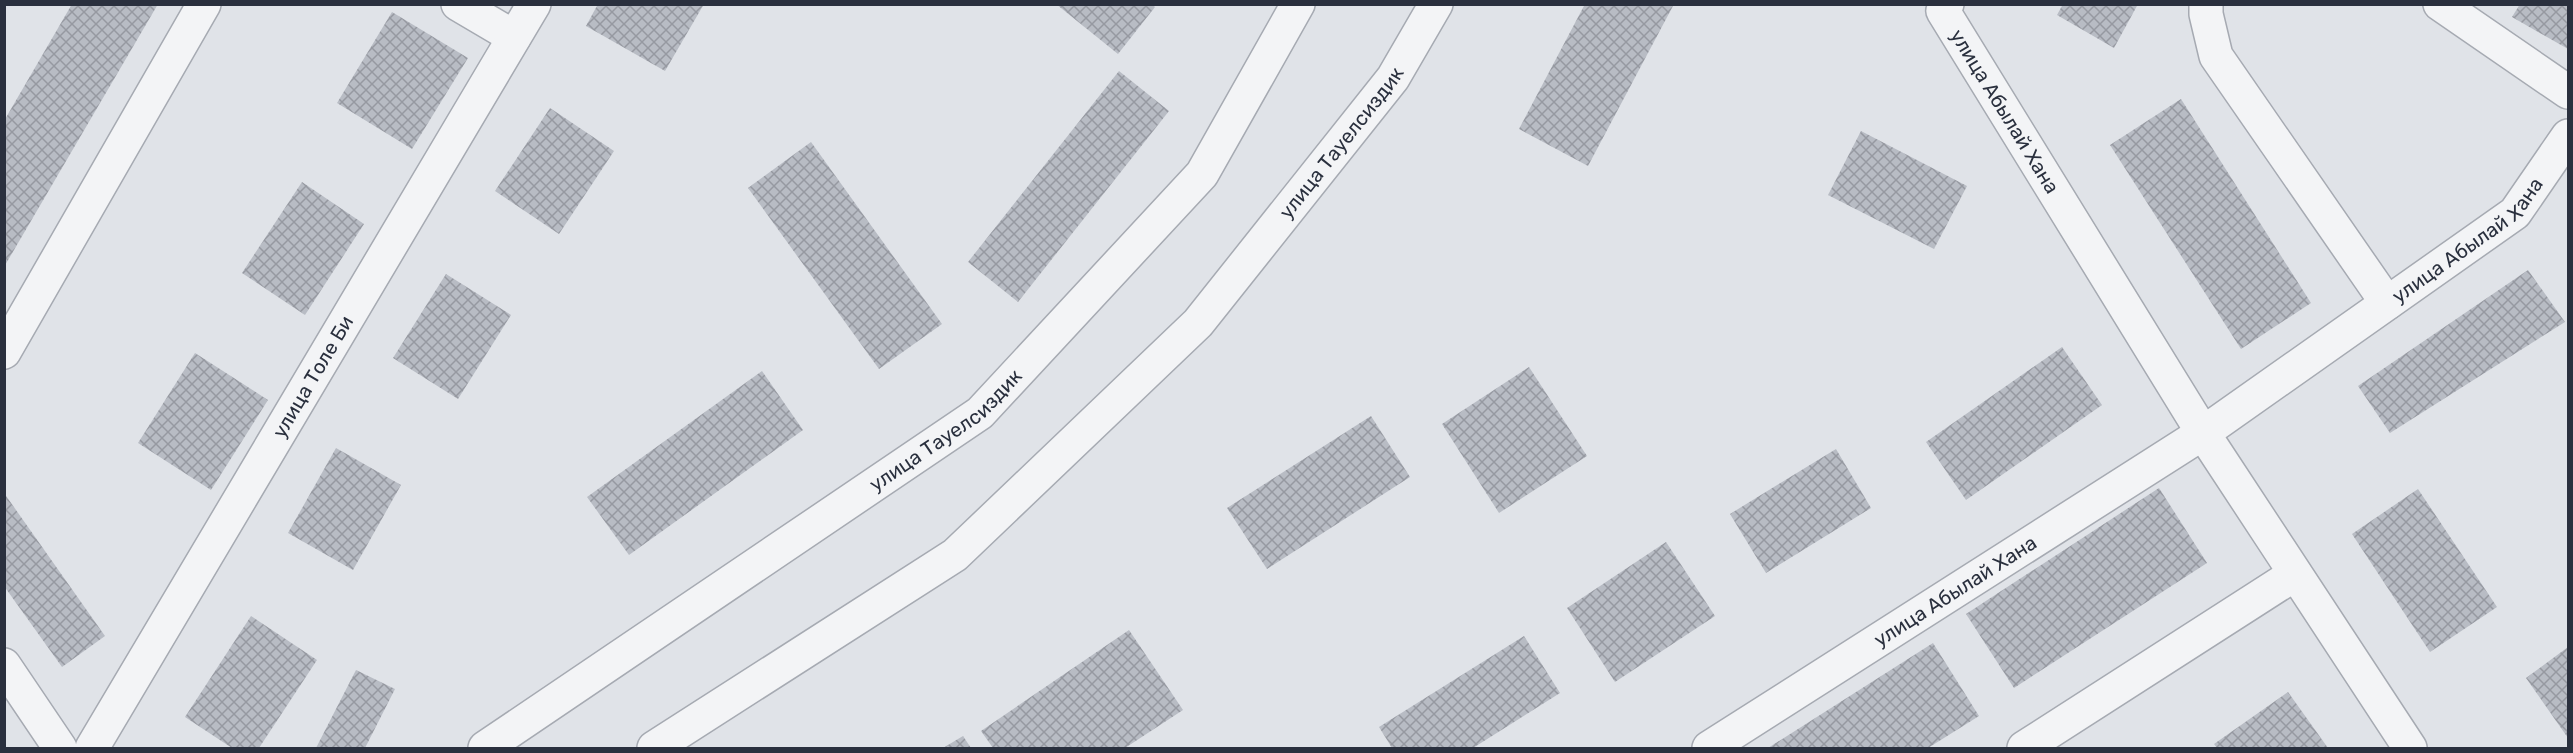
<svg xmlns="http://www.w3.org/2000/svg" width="2573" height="753" viewBox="0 0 2573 753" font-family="Rubik,sans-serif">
	<defs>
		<pattern id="building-cross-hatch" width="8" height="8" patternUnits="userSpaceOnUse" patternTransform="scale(1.5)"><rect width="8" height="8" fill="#b8bcc4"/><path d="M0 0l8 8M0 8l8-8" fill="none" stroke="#9699a1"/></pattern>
	</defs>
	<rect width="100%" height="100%" fill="#e0e3e8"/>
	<!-- building -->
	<g fill="url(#building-cross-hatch)">
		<path d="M72 4H158L4 267V121Z"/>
		<path d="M598 4H704L665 71 586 26Z"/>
		<path d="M1056 4H1152L1155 7 1118 54Z"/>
		<path d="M1585 4H1674L1588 166 1519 129Z"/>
		<path d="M2063 4H2138L2114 48 2057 15Z"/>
		<path d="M2520 4H2568V49L2512 17Z"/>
		<path d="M392 12 468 58 412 149 337 103Z"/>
		<path d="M1119 71 1169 111 1018 302 968 262Z"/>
		<path d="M2181 99 2311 303 2241 349 2110 145Z"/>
		<path d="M550 108 614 151 559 234 495 191Z"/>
		<path d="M1861 131 1967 186 1934 249 1828 195Z"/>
		<path d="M811 142 942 324 879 369 748 188Z"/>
		<path d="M302 182 364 224 305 315 242 273Z"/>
		<path d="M2528 270 2565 322 2390 433 2358 386Z"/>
		<path d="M446 274 511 315 458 399 393 358Z"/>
		<path d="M2062 347 2102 405 1966 500 1926 442Z"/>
		<path d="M195 353 268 400 211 490 138 443Z"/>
		<path d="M1529 367 1587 456 1499 513 1442 424Z"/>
		<path d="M762 371 803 430 629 555 587 497Z"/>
		<path d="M1371 416 1410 477 1267 569 1227 508Z"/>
		<path d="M336 448 401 485 353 570 288 533Z"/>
		<path d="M1836 449 1871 508 1766 573 1730 514Z"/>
		<path d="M2159 488 2207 563 2014 688 1966 614Z"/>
		<path d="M2418 489 2497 607 2430 652 2352 534Z"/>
		<path d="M4 493 105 636 62 667 4 586Z"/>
		<path d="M1666 542 1715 616 1615 682 1567 608Z"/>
		<path d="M251 616 317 660 259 748H232L185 717Z"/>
		<path d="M1129 630 1183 710 1125 748H993L981 731Z"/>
		<path d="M1524 636 1560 693 1473 748H1392L1379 727Z"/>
		<path d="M1933 643 1979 716 1928 748H1768Z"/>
		<path d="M2568 647V738L2526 678Z"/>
		<path d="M356 670 395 689 365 748H316Z"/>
		<path d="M2288 692 2328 748H2217L2214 744Z"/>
		<path d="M963 736 971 748H943Z"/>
	</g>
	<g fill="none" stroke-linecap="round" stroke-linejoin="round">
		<defs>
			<g id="minor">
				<path d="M458 4 514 37"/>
				<path id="s1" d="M1947 4 1943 11 2203 433 2410 748"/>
				<path d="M2206 4V14L2216 56 2387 303"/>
				<path d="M2440 4 2568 92"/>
				<path d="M4 352 204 4"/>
				<path d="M4 665 60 748"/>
				<path id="s2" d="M92 748 534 4"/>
				<path id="s3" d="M485 748 980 413 1202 174 1298 4"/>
				<path id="s4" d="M654 748 955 555 1198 323 1393 78 1436 4"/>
				<path id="s5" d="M1709 748 2203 433 2515 213 2568 136"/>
				<path d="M2024 748 2295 574"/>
			</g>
		</defs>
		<!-- minor casing -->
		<use href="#minor" stroke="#a6aab2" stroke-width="36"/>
		<!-- minor -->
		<use href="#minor" stroke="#f3f4f6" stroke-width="33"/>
	</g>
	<g text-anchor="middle" stroke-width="4.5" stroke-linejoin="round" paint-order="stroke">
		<!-- street labels -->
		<g font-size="20" fill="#2a303e" stroke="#eff2f6">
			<text dy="7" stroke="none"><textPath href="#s1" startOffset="126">улица Абылай Хана</textPath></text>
			<text dy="7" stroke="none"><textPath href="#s4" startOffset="924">улица Тауелсиздик</textPath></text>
			<text dy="7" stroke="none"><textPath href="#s5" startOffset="914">улица Абылай Хана</textPath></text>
			<text dy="7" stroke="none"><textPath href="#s2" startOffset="432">улица Толе Би</textPath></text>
			<text dy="7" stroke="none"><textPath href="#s3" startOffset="560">улица Тауелсиздик</textPath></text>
			<text dy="7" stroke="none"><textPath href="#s5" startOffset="292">улица Абылай Хана</textPath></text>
		</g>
	</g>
	<!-- border -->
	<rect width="2573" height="753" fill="none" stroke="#2a303e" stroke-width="12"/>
</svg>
